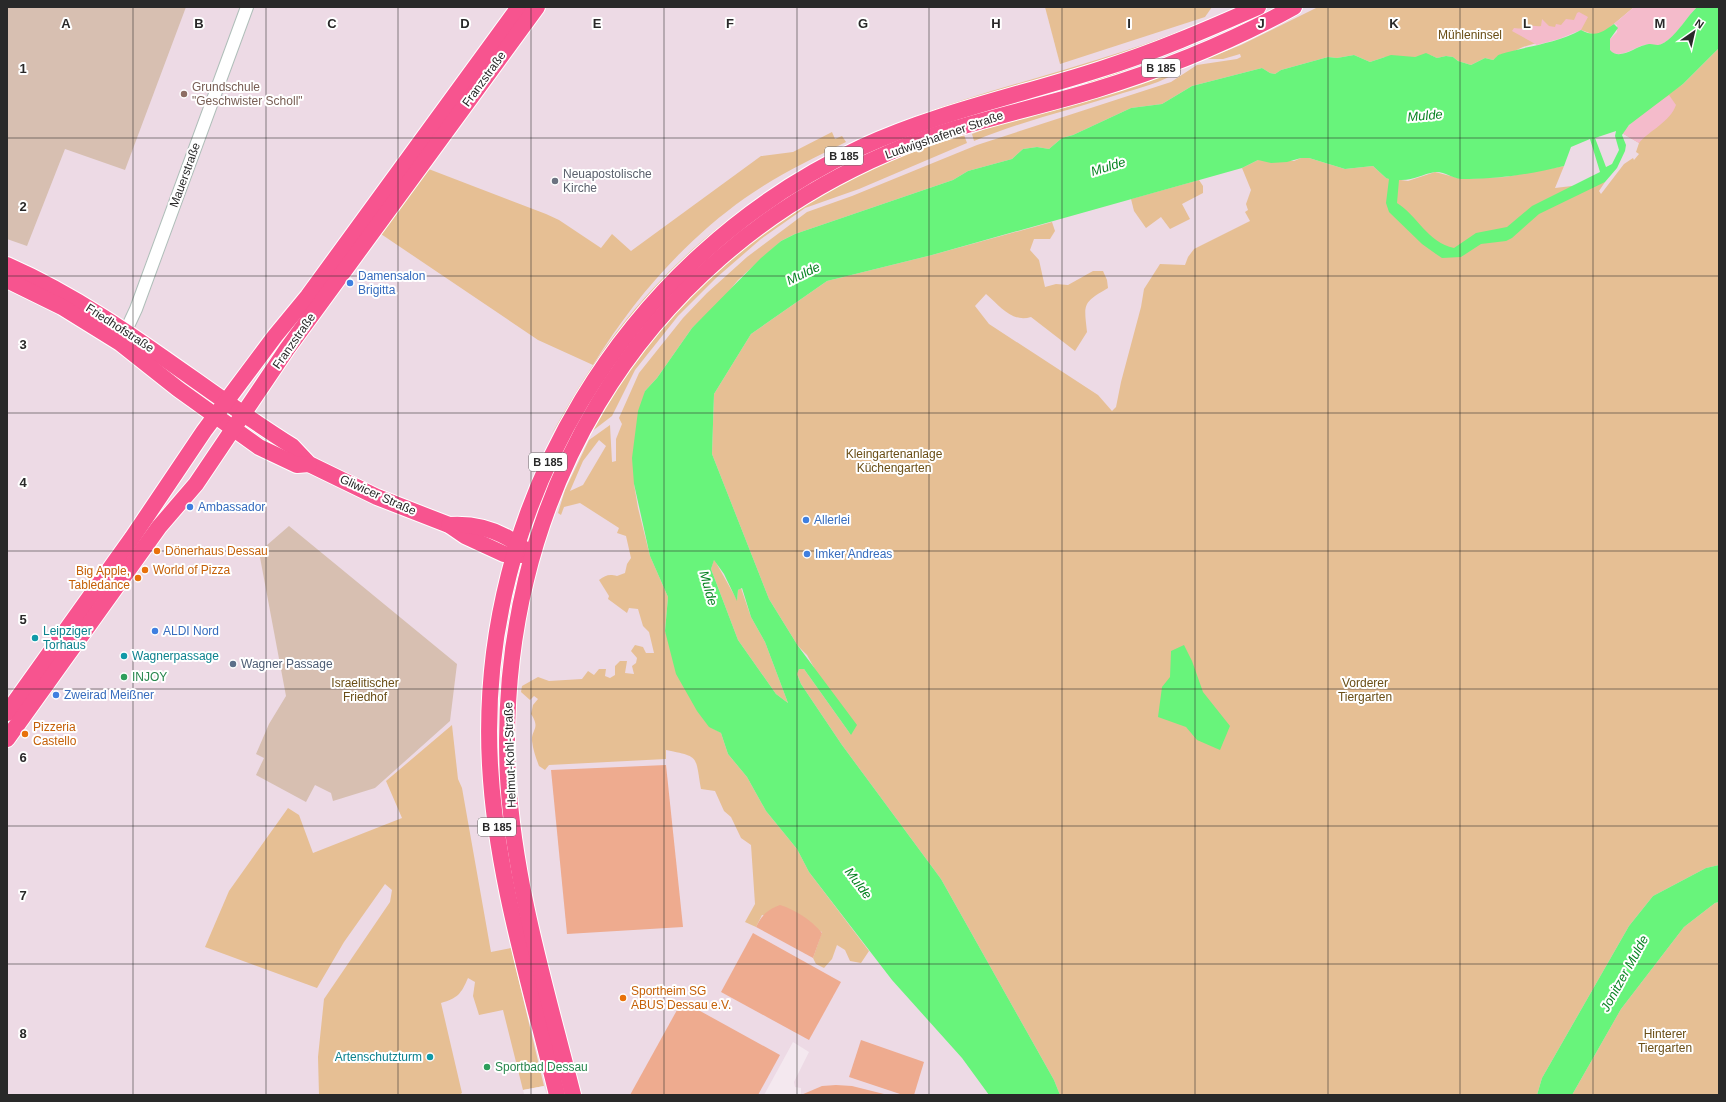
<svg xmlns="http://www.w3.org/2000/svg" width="1726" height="1102" viewBox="0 0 1726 1102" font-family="Helvetica,sans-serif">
	<rect width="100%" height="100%" fill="#eddae5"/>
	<!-- green -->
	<g fill="#e6bf94" fill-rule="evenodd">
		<path d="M1045 7H1212L1205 17 1060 64Z"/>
		<path d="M1318 7H1634L1603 33 1595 35 1581 30 1523 47 1508 54H1501L1493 60 1485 58 1471 65 1458 61 1453 57 1446 56 1437 58 1430 55 1415 57H1385L1370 62 1354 55 1337 58 1328 57 1281 70 1275 74 1270 73 1262 68 1192 86 1162 104 1131 108 1073 135 1062 138 1049 149 1037 147 1023 149 1012 159 968 171 953 180 795 234 781 241 738 280 721 301 692 328 657 378 645 391 634 484 638 508 650 556 668 597 665 631 709 726 721 733 728 754 747 777 766 811 797 849 809 872 869 951 861 963 850 961 845 950 837 945 832 959 824 968 816 964 813 958 822 932 762 915 756 927 745 922 755 904 751 845 741 838 731 817 724 811 715 791 701 789C695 755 700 757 666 750V759L549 765 545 770 539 766C536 758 533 750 532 741 531 729 541 729 531 714L533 705 538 699 534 696 530 700 521 692 522 686 538 677 549 681 582 679 588 671 594 675 599 669H606L605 676 610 678 615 675V666L620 661H627L625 673 634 674 632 666 636 663 637 658 631 651 635 645 643 647 646 653H654L649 632 643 626 638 609 629 608 627 613 608 599 609 596 599 580C606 575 609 574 617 576L625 573 627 564 631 558 626 536 617 533 619 528 580 503 564 507 561 515 558 513 565 490 589 440 610 425 612 462 616 461V439L622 424 619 418 639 373 683 318 707 293 747 257 807 212 852 196 977 145 1171 82 1197 65 1237 59 1241 57 1240 54 1223 59H1206L1241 45ZM599 440 606 446 583 485 570 491 583 461Z"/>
		<path d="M1185 29H1193L1129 53 915 120 693 253 631 319 588 376 551 435C569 404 586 374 607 345 682 240 792 162 913 117 1003 84 1096 65 1185 29Z"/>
		<path d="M1719 48V865L1706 868 1653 896 1629 926 1542 1078 1537 1095H1060L1054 1080 941 879 842 745 801 684 797 674 799 668 804 669 851 735 807 655 798 646 769 599 712 454 714 394 751 334 827 281 932 255 1052 222 1055 231 1050 239H1034L1030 250 1039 260 1045 287 1056 284 1068 285 1093 271H1103L1107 280 1108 288C1082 303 1084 304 1087 332L1075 351 1031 317C1012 323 1000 306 986 294L975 306 989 324 1098 395 1112 411 1116 407 1121 382 1141 307 1144 289 1160 264 1185 265 1188 257 1194 249 1250 221 1245 212 1248 210 1246 204 1251 190 1242 168 1258 160 1294 161 1301 158H1309L1345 169 1373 166 1386 178 1408 181 1435 172 1462 179 1505 177 1564 166 1555 188 1605 182 1599 191 1601 194 1624 164 1633 158 1634 160 1639 154 1636 152 1639 143 1622 133 1654 104 1683 84Z"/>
		<path d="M1138 62 1139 65 1091 84 1087 82Z"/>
		<path d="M1189 64C1171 80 1146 86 1123 93 1074 109 1022 121 974 141L972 134 993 126 997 122Z"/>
		<path d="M832 132 835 139 842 136 846 142C812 159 776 176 745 198 683 242 633 300 593 365L538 340 378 232 426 168 546 214 559 220 601 248 612 234 631 251 761 156 793 152Z"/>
		<path d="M963 132 967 143 859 189 805 208 761 239 716 278 678 316 635 370 612 416 591 432 604 402 648 341 713 272 782 217 866 169Z"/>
		<path d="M1199 180 1203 186V193L1182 204 1190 219 1170 229 1161 217 1146 228 1134 211 1131 199Z"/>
		<path d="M714 559 737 600 738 590 741 588 751 617 765 642 788 703 776 694 738 640 711 569Z"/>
		<path d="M452 725 458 779 462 788 491 952 511 948 544 1086 523 1090 503 1010 479 1015 473 996 475 982 468 978C461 994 458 998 441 1003L462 1093 459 1095H319L318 1057 324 999 390 902 392 890 385 884 344 942 317 988 205 947 229 891 288 808 299 815 313 853 402 818 386 781Z"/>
		<path d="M1719 902V1095H1572L1621 1009 1684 927 1715 903Z"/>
	</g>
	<!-- sand -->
	<g fill="#f4bbcb">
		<path d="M1634 7H1697C1686 18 1675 39 1660 45 1654 47 1650 43 1644 45 1633 48 1624 57 1612 53L1610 51V39L1617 32V25L1614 24Z"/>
		<path d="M1579 12 1588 17 1581 30 1559 39 1537 45 1512 31 1514 28C1523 29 1523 29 1530 26 1534 25 1537 27 1541 26L1542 19 1549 26 1555 27 1556 24 1561 25 1566 19 1574 20 1577 13Z"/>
		<path d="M1669 95 1676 105C1670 122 1650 130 1639 143L1622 133 1636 118Z"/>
	</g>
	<!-- cemetery -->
	<g fill="#d7bfb1">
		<path d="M7 7H186L125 170 65 149 27 246 7 239Z"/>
		<path d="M289 526 457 664 450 721 375 788 333 801 331 793 315 785 306 802 256 775 264 758 256 754 269 724 286 696 259 552Z"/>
	</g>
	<!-- pitch -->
	<g fill="#eeab8f">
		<path d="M666 765 683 927 567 934 551 770Z"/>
		<path d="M780 905C796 910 811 920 822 933L813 958 756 927C762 915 767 910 780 905Z"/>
		<path d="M753 933 841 982 809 1040 721 992Z"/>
		<path d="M682 1001 780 1055 758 1095H630Z"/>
		<path d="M861 1040 924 1062 914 1095H903L849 1077Z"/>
		<path d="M836 1085 852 1086 888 1095H801L822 1086Z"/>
	</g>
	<!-- plaza -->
	<g fill="#f4e8ef">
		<path d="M793 1042 809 1052 794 1082 795 1087 801 1088V1095H764Z"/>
		<path d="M544 1086 547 1095H520L524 1094 523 1090Z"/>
	</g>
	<!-- water -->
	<g fill="#68f47b" fill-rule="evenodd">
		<path d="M1697 7H1719V48L1683 84 1629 125 1622 135 1626 145 1625 151 1617 168 1605 182 1539 214 1512 238 1506 241 1481 244 1461 257 1442 258 1436 254 1422 244 1389 212 1386 203 1389 179 1386 178 1373 166 1345 169 1309 158H1301L1287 162 1271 163 1258 160 1242 168 932 255 827 281 751 334 714 394 712 454 769 599 798 646 857 725 851 735 804 669H799L797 674 801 684 842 745 941 879 1054 1080 1060 1095H989L962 1058 892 980 809 872 797 849 766 811 747 777 728 754 721 733 709 727 697 711 676 674 665 631 668 597 650 556 634 484 632 458 638 411 645 391 657 378 692 328 761 258 781 241 795 234 953 180 968 171 1012 159 1023 149 1037 147 1049 149 1062 138 1073 135 1131 108 1162 104 1192 86 1262 68 1270 73 1275 74 1281 70 1328 57 1337 58 1354 55 1370 62 1391 55 1415 57 1426 53 1437 58 1446 56 1453 57 1458 61 1471 65 1485 58 1493 60C1496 58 1497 55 1501 54 1527 46 1555 44 1581 30 1596 38 1602 32 1614 24L1618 28 1610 39V50C1619 61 1635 47 1645 45 1655 41 1655 50 1668 40 1679 31 1687 17 1697 7ZM1616 131 1615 136 1619 150 1612 164 1606 167 1595 138ZM1590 139 1600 172 1532 206 1507 227 1476 233 1454 248C1428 243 1417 215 1397 203L1399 180C1413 181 1422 174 1435 172 1444 171 1452 178 1461 179 1495 180 1531 174 1564 166L1571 147ZM714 560 724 574 737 601 738 590 742 588 751 617 765 642 788 703 776 694 738 640 711 569Z"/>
		<path d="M1184 645 1192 661 1203 692 1230 726 1220 750 1197 740 1186 727 1158 717 1162 687 1170 677 1171 651Z"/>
		<path d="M1719 865V902L1715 903 1684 927 1621 1009 1572 1095H1537L1542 1078 1629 926 1653 896 1706 868Z"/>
	</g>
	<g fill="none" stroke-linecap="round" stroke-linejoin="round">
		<defs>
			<path id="minor" d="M122 339 136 309 247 7"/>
			<g id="major">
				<path d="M7 265C112 311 196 386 292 446L309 464 377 497 449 525 465 536 504 554 522 555"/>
				<path d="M7 280 62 307 120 343 178 389 259 447 297 465 309 464"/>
				<path d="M449 525C477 523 502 531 524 549"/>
				<path d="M7 713 132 538 204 431 275 336 308 296 519 7"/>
				<path d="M7 739 159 527 196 484 287 349 537 7"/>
				<path d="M557 1095C531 987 496 877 490 765 476 506 625 257 862 147 938 112 1021 95 1101 69 1155 52 1206 30 1258 7"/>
				<path d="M573 1095C547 991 514 885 508 778 494 505 635 262 888 153 954 124 1026 111 1095 90 1164 69 1231 42 1294 7"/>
			</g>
		</defs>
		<!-- minor casing -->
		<use href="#minor" stroke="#afbeb9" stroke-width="14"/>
		<!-- major casing -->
		<use href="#major" stroke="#fff" stroke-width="18"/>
		<!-- minor -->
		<use href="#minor" stroke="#fff" stroke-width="12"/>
		<!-- major -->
		<use href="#major" stroke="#f7548f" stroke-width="16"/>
	</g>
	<!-- grid -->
	<path fill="none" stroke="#292929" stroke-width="1" stroke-opacity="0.55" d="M133 7V1095M266 7V1095M398 7V1095M531 7V1095M664 7V1095M797 7V1095M929 7V1095M1062 7V1095M1195 7V1095M1328 7V1095M1460 7V1095M1593 7V1095M7 138H1719M7 276H1719M7 413H1719M7 551H1719M7 689H1719M7 826H1719M7 964H1719"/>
	<!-- markers -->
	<circle fill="#8d6e63" stroke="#fff" stroke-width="1.5" cx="184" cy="94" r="4"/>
	<circle fill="#6b7280" stroke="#fff" stroke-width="1.5" cx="555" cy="181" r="4"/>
	<g fill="#3f7fe0" stroke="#fff" stroke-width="1.5">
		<circle cx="350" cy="283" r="4"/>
		<circle cx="190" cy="507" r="4"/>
		<circle cx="806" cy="520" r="4"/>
		<circle cx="807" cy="554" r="4"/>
		<circle cx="155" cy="631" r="4"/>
		<circle cx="56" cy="695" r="4"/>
	</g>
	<g fill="#e8710a" stroke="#fff" stroke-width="1.5">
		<circle cx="157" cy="551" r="4"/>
		<circle cx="145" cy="570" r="4"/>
		<circle cx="138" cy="578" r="4"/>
		<circle cx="25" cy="734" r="4"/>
		<circle cx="623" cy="998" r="4"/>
	</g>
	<g fill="#0f9aa8" stroke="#fff" stroke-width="1.5">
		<circle cx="35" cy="638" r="4"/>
		<circle cx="124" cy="656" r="4"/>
		<circle cx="430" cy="1057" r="4"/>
	</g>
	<circle fill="#5c6f8a" stroke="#fff" stroke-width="1.5" cx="233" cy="664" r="4"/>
	<g fill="#2e9e5b" stroke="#fff" stroke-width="1.5">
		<circle cx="124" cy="677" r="4"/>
		<circle cx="487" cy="1067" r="4"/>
	</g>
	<g text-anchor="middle" stroke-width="4" stroke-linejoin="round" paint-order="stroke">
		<!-- shield labels -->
		<g fill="#fff" stroke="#696969" stroke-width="1">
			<rect x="1142" y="59" width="38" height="18" rx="3"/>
			<rect x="825" y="147" width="38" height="18" rx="3"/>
			<rect x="529" y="453" width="38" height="18" rx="3"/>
			<rect x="478" y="818" width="38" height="18" rx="3"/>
		</g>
		<g font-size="11" font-weight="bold" fill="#292929">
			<text x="1161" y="72">B 185</text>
			<text x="844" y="160">B 185</text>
			<text x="548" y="466">B 185</text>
			<text x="497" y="831">B 185</text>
		</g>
		<!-- park labels -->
		<g font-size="12" fill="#6a4e16" stroke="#fff">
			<text x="1470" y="39">Mühleninsel</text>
			<text x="894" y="458">Kleingartenanlage<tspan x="894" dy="14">Küchengarten</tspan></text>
			<text x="365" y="687">Israelitischer<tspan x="365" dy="14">Friedhof</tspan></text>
			<text x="1365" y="687">Vorderer<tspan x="1365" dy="14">Tiergarten</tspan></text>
			<text x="1665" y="1038">Hinterer<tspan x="1665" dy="14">Tiergarten</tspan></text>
		</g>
		<!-- street labels -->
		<g font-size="12" fill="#292929" stroke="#fff">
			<text transform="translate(484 79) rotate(-54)" y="4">Franzstraße</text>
			<text transform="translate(944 135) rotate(-19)" y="4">Ludwigshafener Straße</text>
			<text transform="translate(185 175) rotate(-70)" y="4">Mauerstraße</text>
			<text transform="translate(120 328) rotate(33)" y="4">Friedhofstraße</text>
			<text transform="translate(294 341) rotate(-55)" y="4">Franzstraße</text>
			<text transform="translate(378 495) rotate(24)" y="4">Gliwicer Straße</text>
			<text transform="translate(510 755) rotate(-92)" y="4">Helmut-Kohl-Straße</text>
		</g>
		<!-- education labels -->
		<g font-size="12" fill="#785e54" stroke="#fff" text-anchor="start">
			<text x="192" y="91">Grundschule<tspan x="192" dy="14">"Geschwister Scholl"</tspan></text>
		</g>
		<!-- worship labels -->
		<g font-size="12" fill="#5b616d" stroke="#fff" text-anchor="start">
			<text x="563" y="178">Neuapostolische<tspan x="563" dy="14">Kirche</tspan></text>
		</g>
		<!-- shop labels -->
		<g font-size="12" fill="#366cbe" stroke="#fff" text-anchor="start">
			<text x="358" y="280">Damensalon<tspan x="358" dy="14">Brigitta</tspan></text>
			<text x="198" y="511">Ambassador</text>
			<text x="814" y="524">Allerlei</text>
			<text x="815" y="558">Imker Andreas</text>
			<text x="163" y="635">ALDI Nord</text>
			<text x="64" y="699">Zweirad Meißner</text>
		</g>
		<!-- food labels -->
		<g font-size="12" fill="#c56008" stroke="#fff" text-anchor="start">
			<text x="165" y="555">Dönerhaus Dessau</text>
			<text x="153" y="574">World of Pizza</text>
			<text x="130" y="575" text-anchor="end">Big Apple,<tspan x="130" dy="14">Tabledance</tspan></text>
			<text x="33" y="731">Pizzeria<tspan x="33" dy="14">Castello</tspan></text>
			<text x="631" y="995">Sportheim SG<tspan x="631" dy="14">ABUS Dessau e.V.</tspan></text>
		</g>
		<!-- culture labels -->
		<g font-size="12" fill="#0d838f" stroke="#fff" text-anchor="start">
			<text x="43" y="635">Leipziger<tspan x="43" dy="14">Torhaus</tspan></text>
			<text x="132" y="660">Wagnerpassage</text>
			<text x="422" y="1061" text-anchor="end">Artenschutzturm</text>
		</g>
		<!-- service labels -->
		<g font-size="12" fill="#4e5e75" stroke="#fff" text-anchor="start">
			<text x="241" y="668">Wagner Passage</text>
		</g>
		<!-- leisure labels -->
		<g font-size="12" fill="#27864d" stroke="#fff" text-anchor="start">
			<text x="132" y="681">INJOY</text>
			<text x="495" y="1071">Sportbad Dessau</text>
		</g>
		<!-- water labels -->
		<g font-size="13" font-style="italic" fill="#098323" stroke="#fff">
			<text transform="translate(1425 115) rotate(-5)" y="5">Mulde</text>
			<text transform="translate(1108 166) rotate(-17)" y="5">Mulde</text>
			<text transform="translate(803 273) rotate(-26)" y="5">Mulde</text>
			<text transform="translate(709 588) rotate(74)" y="5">Mulde</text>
			<text transform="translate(859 883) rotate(53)" y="5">Mulde</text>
			<text transform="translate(1624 973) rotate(-61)" y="5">Jonitzer Mulde</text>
		</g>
	</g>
	<g font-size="13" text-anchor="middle" font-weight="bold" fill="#292929" stroke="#fff" stroke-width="4" stroke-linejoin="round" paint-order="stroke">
		<text x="66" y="28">A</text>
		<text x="199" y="28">B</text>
		<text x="332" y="28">C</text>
		<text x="465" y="28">D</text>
		<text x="597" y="28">E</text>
		<text x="730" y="28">F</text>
		<text x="863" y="28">G</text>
		<text x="996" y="28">H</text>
		<text x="1129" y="28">I</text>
		<text x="1261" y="28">J</text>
		<text x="1394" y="28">K</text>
		<text x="1527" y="28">L</text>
		<text x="1660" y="28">M</text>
		<text x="23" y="73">1</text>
		<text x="23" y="211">2</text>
		<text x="23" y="349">3</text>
		<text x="23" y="487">4</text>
		<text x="23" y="624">5</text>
		<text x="23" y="762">6</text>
		<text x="23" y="900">7</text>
		<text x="23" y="1038">8</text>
	</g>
	<!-- border -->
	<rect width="1726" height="1102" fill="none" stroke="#292929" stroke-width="16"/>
	<!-- north arrow -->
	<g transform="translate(1694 32) rotate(34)" stroke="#ffffff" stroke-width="3" paint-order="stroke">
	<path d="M0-3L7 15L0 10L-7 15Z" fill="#292929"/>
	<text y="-6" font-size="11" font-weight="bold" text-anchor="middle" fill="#292929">N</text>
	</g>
</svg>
